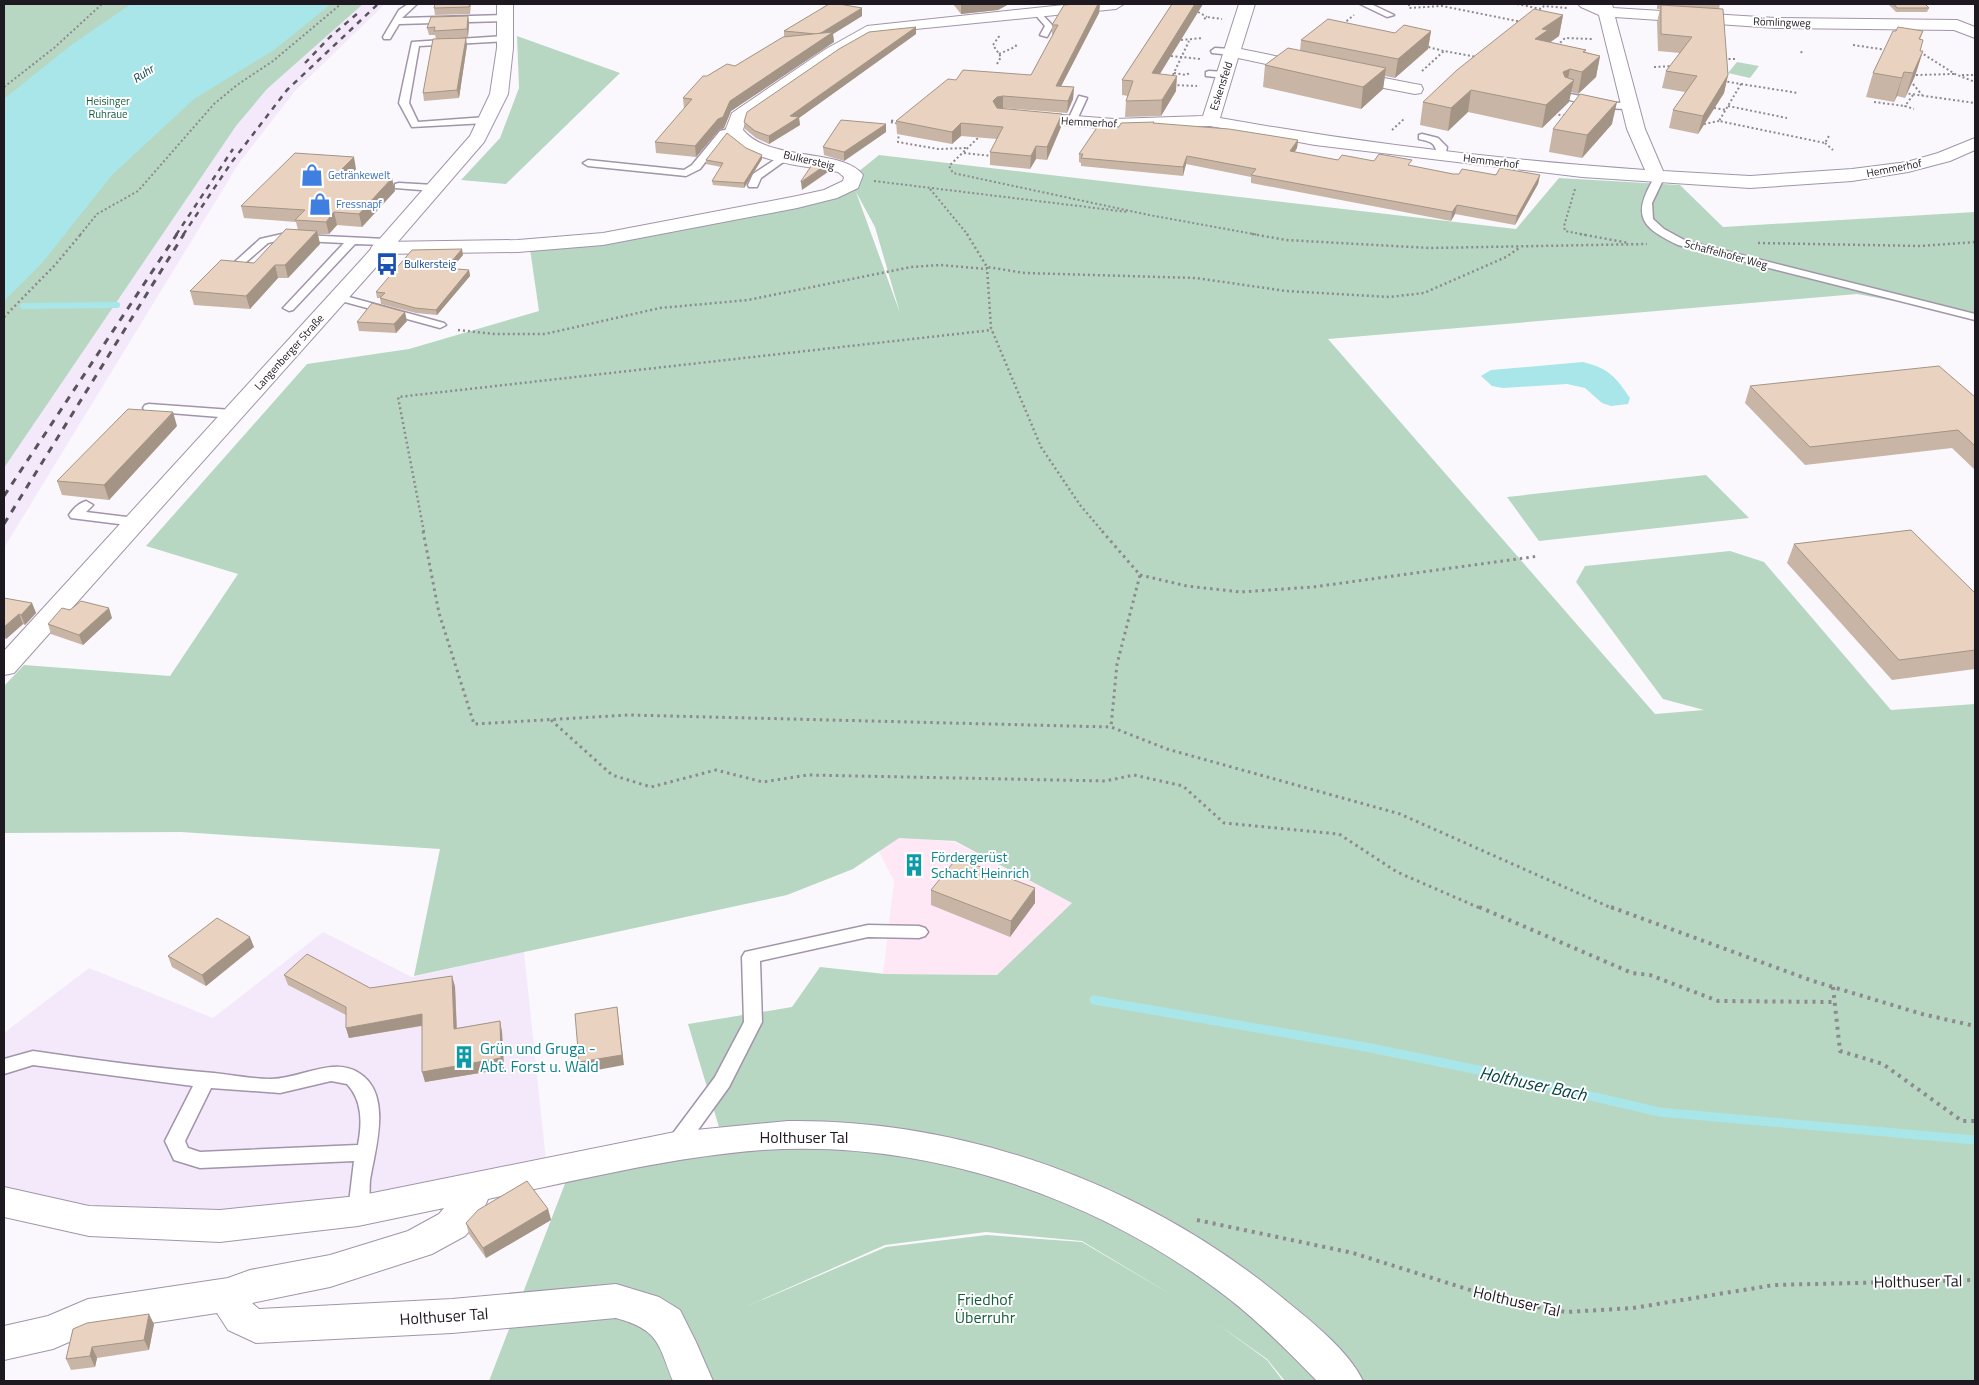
<svg xmlns="http://www.w3.org/2000/svg" width="1979" height="1385" viewBox="0 0 1979 1385" font-family="'Titillium Web',sans-serif">
	<rect width="100%" height="100%" fill="#fbf8fd"/>
	<!-- built -->
	<g fill="#f4e9fb">
		<path d="M363 4H385L295 91 239 163 4 548V468L236 126 267 89Z"/>
		<path d="M323 932 412 977 524 952 547 1170 358 1210 91 1220 4 1205V1033L89 968 213 1018Z"/>
	</g>
	<!-- industrial -->
	<path fill="#ffe8f6" d="M899 837 955 842 1072 903 997 975 883 974 894 881 879 852Z"/>
	<!-- green -->
	<g fill="#b7d7c2" fill-rule="evenodd">
		<path d="M4 4H363L267 89 236 126 4 468Z"/>
		<path d="M517 36 620 73 506 184 461 180 500 138 519 88Z"/>
		<path d="M1737 62 1759 66 1750 78 1728 73Z"/>
		<path d="M879 155 1516 229 1559 178 1680 185 1723 227 1975 212V316L1857 294 1328 339 1655 714 1704 710 1663 699 1576 582 1585 566 1730 551 1764 562 1891 710 1975 704V1381H1285L1267 1359 1216 1323 1267 1360 1283 1381H489L571 1168 711 1136 719 1127 688 1024 792 1007 820 967 885 974 997 975 1072 903 955 841 899 838 853 869 787 895 414 976 440 849 181 832 4 833V686L24 665 170 676 238 574 146 546 307 364 409 349 539 311 530 249 835 195 858 172ZM856 192 875 227 900 313ZM986 1232 1082 1241 1177 1298 1082 1242 987 1235 886 1247 743 1308 885 1245Z"/>
		<path d="M1706 475 1749 518 1539 541 1507 497Z"/>
	</g>
	<!-- water -->
	<g fill="#a8e6e9">
		<path d="M131 4H331L274 50 194 99 112 175 42 263 4 301V99L70 46Z"/>
		<path d="M1583 362C1608 368 1616 377 1630 398L1628 404 1611 406 1602 403 1585 388 1567 384 1503 388 1492 386 1481 376 1491 370Z"/>
	</g>
	<g fill="none" stroke-linecap="round" stroke-linejoin="round">
		<!-- stream-far1 -->
		<path stroke="#a8e6e9" stroke-width="6" d="M23 306 117 305"/>
		<!-- stream -->
		<path stroke="#a8e6e9" stroke-width="9" d="M1094 1000 1366 1047 1488 1072 1659 1112 1975 1140"/>
		<defs>
			<g id="lane">
				<path d="M408 4H417L402 18 505 15 509 18 505 21 399 24 390 39H384L383 37 399 10Z"/>
				<path d="M1360 4H1371L1394 15 1387 17Z"/>
				<path d="M1037 9 1053 26 1047 37 1040 35 1045 26 1033 12Z"/>
				<path d="M505 36 508 37V41L419 46 409 103 418 122 486 117 491 120 486 123 412 127 399 103 412 42Z"/>
				<path d="M1215 48 1232 49 1236 52 1232 55 1212 53 1211 51Z"/>
				<path d="M1209 71 1225 72 1230 75 1225 78 1206 76V72Z"/>
				<path d="M1565 93 1616 103 1630 102 1635 105C1623 115 1577 102 1562 98L1560 96Z"/>
				<path d="M1079 96 1087 98 1075 124H1069L1067 122Z"/>
				<path d="M734 128 739 131 737 133 726 135 700 169 686 176 588 166 583 163 588 160 684 170 692 165 720 131Z"/>
				<path d="M1422 134 1438 138 1447 147 1445 157H1439C1433 142 1435 143 1419 139V135Z"/>
				<path d="M785 153 793 155 761 178 757 187H749L748 185 753 174Z"/>
				<path d="M1657 174 1661 175 1663 180 1652 203 1653 219 1664 229 1686 241 1975 314V320L1678 245C1643 228 1631 217 1653 180L1652 177Z"/>
				<path d="M399 183 434 185 439 188 434 191 395 188V184Z"/>
				<path d="M282 234 386 239 391 242 386 245 355 244 293 310 289 311 283 308 285 306 344 243 282 240 268 243 237 270 233 271 228 268 260 239Z"/>
				<path d="M338 294 444 323 446 325 440 328 334 299 332 297Z"/>
				<path d="M149 404 232 410 238 414 232 418 145 411 143 408 145 405Z"/>
				<path d="M86 501 93 505 86 512 135 518 142 522 135 526 71 518 69 515C73 509 79 503 86 501Z"/>
				<path d="M868 925 919 926 925 928 928 932 925 936 919 938 868 937 760 961 762 1022 729 1087 682 1152 675 1154 668 1152 665 1146 668 1140 715 1077 744 1022 742 957 745 952Z"/>
				<path d="M33 1051C93 1060 153 1068 214 1073 233 1075 252 1079 271 1079 299 1079 333 1056 359 1073 393 1094 375 1149 370 1180 369 1192 371 1206 365 1217L358 1219 351 1217 348 1211 354 1161 200 1168 174 1160 165 1141 193 1086 33 1065 4 1074V1059ZM331 1081 347 1084C363 1101 362 1124 358 1145L200 1152 188 1148 185 1141 211 1088 280 1093Z"/>
			</g>
			<g id="street">
				<path d="M1073 4H1124L1116 9 876 33 838 55 746 119 743 130C769 162 844 148 863 175L858 188 837 198 797 208 603 245 518 252 381 254 374 252 371 248 374 244 381 242 518 240 603 233 797 196 824 190 843 181 844 177 838 172C802 165 748 164 725 131L732 113 826 49 867 26Z"/>
				<path d="M1239 4H1255L1241 49 1314 64 1316 68 1314 72 1308 73 1238 58 1220 118C1360 143 1503 160 1645 170L1627 129 1599 15 1581 7 1578 4H1612L1613 8 1776 18 1957 20 1975 27V38L1954 30 1776 28 1615 17 1645 129 1663 171 1750 176 1852 169 1907 162 1938 153 1975 138V150L1950 161 1908 172 1852 181 1750 188 1582 177 1315 145 1210 126 1114 129 1024 122 1018 121 1015 117 1018 113 1024 112 1114 119 1203 116Z"/>
				<path d="M1348 71 1415 84 1421 85 1423 89 1421 93 1415 94 1342 80 1340 76 1342 72Z"/>
				<path d="M788 1121C967 1119 1148 1186 1285 1300 1311 1321 1349 1351 1363 1381H1317C1289 1352 1260 1323 1228 1298 1099 1198 928 1139 763 1150 670 1157 579 1180 488 1199L479 1220 465 1236 432 1254 330 1287 252 1303 259 1309 452 1299 616 1284 659 1297 680 1310 696 1342 713 1381H673C658 1343 659 1330 616 1318L452 1333 256 1343 228 1330 217 1313 92 1332 53 1349 4 1360V1326L48 1316 88 1299 228 1278 250 1270 330 1255 408 1231 439 1214 444 1208 358 1226 220 1242 89 1236 4 1217V1187L89 1206 220 1210 358 1196 675 1132Z"/>
			</g>
			<path id="secondary" d="M497 4H513V48L508 94 484 142 377 266 14 673 4 675V651L363 258 470 136 490 94 497 48Z"/>
		</defs>
		<!-- lane casing -->
		<use href="#lane" stroke="#a294ab" stroke-width="3"/>
		<!-- street casing -->
		<use href="#street" stroke="#a294ab" stroke-width="2"/>
		<!-- secondary casing -->
		<use href="#secondary" stroke="#a294ab" stroke-width="2"/>
		<!-- path-far3 -->
		<g stroke="#8e8990" stroke-width="2" stroke-dasharray="2 2.5" stroke-linecap="butt">
			<path d="M1409 4V8L1442 6 1522 22"/>
			<path d="M1517 4 1541 9 1544 6 1567 8"/>
			<path d="M1198 12 1207 17"/>
			<path d="M1204 19 1207 17 1222 19"/>
			<path d="M1343 24 1354 15"/>
			<path d="M1181 40 1203 38"/>
			<path d="M1853 45 1887 50"/>
			<path d="M1424 46 1444 51"/>
			<path d="M1557 46 1565 38 1592 39"/>
			<path d="M1920 52 1955 74 1975 82"/>
			<path d="M1801 53 1802 51"/>
			<path d="M999 54 1015 47 1018 43"/>
			<path d="M1171 56 1201 59"/>
			<path d="M1724 59H1736"/>
			<path d="M997 64 1001 57 993 45 1000 35"/>
			<path d="M1654 67 1672 66"/>
			<path d="M1422 71 1444 51 1477 57"/>
			<path d="M1174 73 1186 75 1191 72"/>
			<path d="M1916 75 1954 74"/>
			<path d="M1962 75H1975"/>
			<path d="M1171 79 1189 41"/>
			<path d="M1723 81 1741 84 1719 121 1825 143 1830 134"/>
			<path d="M1741 84 1798 93"/>
			<path d="M1913 84 1922 95"/>
			<path d="M1173 85 1197 86"/>
			<path d="M4 87 54 48 102 4"/>
			<path d="M1904 93 1975 103"/>
			<path d="M1913 95 1905 106 1914 109"/>
			<path d="M1874 102 1905 106"/>
			<path d="M1728 106 1787 118"/>
			<path d="M1714 108 1726 110"/>
			<path d="M1554 114 1568 116"/>
			<path d="M893 120 890 122 900 124"/>
			<path d="M1704 124 1719 121"/>
			<path d="M1392 130 1404 119"/>
			<path d="M899 132 898 142 938 149 967 148"/>
			<path d="M981 135 949 166 953 173 1149 215 1259 235"/>
			<path d="M1825 143 1833 150"/>
			<path d="M964 153 992 156"/>
			<path d="M874 181 1128 212"/>
			<path d="M930 189 968 235"/>
			<path d="M1575 189 1564 226 1565 231 1586 235"/>
			<path d="M80 235 97 214 138 191 214 104 237 85 273 61 341 4"/>
		</g>
		<!-- path-far2 -->
		<g stroke="#8e8990" stroke-width="2.5" stroke-dasharray="2 3" stroke-linecap="butt">
			<path d="M967 234 987 267 1025 273 1196 278 1286 291 1389 297 1424 293 1506 257 1519 248"/>
			<path d="M1252 234 1286 240 1430 248 1647 244"/>
			<path d="M1580 234 1629 243"/>
			<path d="M1758 243 1921 246 1975 242"/>
			<path d="M987 267 991 328 1041 447 1080 505 1103 532"/>
			<path d="M4 317 55 265 81 234"/>
			<path d="M458 330 494 334H545L660 308 748 300 911 267 940 265 987 269"/>
			<path d="M424 532 398 397 992 330"/>
		</g>
		<!-- path-far1 -->
		<g stroke="#8e8990" stroke-width="3" stroke-dasharray="2.5 4" stroke-linecap="butt">
			<path d="M423 531 439 613 474 724 629 715 1111 727"/>
			<path d="M1102 531 1140 575 1117 664 1111 727 1167 749 1400 814 1614 909"/>
			<path d="M1140 575 1187 586 1240 592 1313 587 1539 556"/>
			<path d="M551 720 612 775 651 787 716 770 763 782 808 775 1105 781 1134 775 1183 786 1224 823 1339 834 1397 872 1482 909"/>
		</g>
		<!-- path -->
		<g stroke="#8e8990" stroke-width="4" stroke-dasharray="3 5" stroke-linecap="butt">
			<path d="M1479 907 1632 973 1650 975 1718 1001 1835 1002"/>
			<path d="M1611 907 1813 981 1922 1014 1975 1026"/>
			<path d="M1833 987 1840 1051 1883 1064 1962 1121H1975"/>
			<path d="M1197 1220 1353 1253 1505 1301 1566 1312 1633 1308 1774 1285 1975 1280"/>
		</g>
		<!-- lane -->
		<use href="#lane" fill="#fff" fill-rule="evenodd"/>
		<!-- street -->
		<use href="#street" fill="#fff" fill-rule="evenodd"/>
		<!-- secondary -->
		<use href="#secondary" fill="#fff" fill-rule="evenodd"/>
		<!-- rail-far1 -->
		<g stroke="#59545c" stroke-width="2.5" stroke-dasharray="5.5 5.5" stroke-linecap="butt">
			<path d="M305 63 330 37 358 13"/>
			<path d="M176 235 233 149"/>
			<path d="M183 235 231 163 287 90 378 4"/>
		</g>
		<!-- rail -->
		<g stroke="#59545c" stroke-width="3" stroke-dasharray="7 7" stroke-linecap="butt">
			<path d="M4 496 177 234"/>
			<path d="M4 524 184 234"/>
		</g>
	</g>
	<!-- wall -->
	<g fill="#c8b5a5">
		<path d="M953 4H1009L998 10 961 14Z"/>
		<path d="M1078 4H1100L1099 13 1061 86 1074 87 1073 99 1067 113 1003 108 1000 109 1061 127 1047 160 1036 159 1030 169 990 165V152L997 139 961 136 952 144 897 134 896 121 956 80 1031 75 1052 36V25Z"/>
		<path d="M1172 4H1203L1160 74 1176 91 1161 116 1125 117 1126 101 1128 96 1122 95V80Z"/>
		<path d="M1657 4H1720L1719 9 1728 75 1724 93 1698 134 1669 128 1673 110 1685 92 1662 88 1666 71 1680 53 1658 51 1657 22 1660 9H1657Z"/>
		<path d="M1888 4H1925L1929 8 1927 12H1896Z"/>
		<path d="M471 5 470 14 435 15 434 8Z"/>
		<path d="M862 8V16L833 34 834 42 731 111 724 128 719 130 696 157 656 153 655 142 684 109 683 98 707 76 735 66 784 37V31Z"/>
		<path d="M1563 15 1559 36 1550 42 1586 50 1585 52 1600 56 1596 77 1578 94 1571 92 1569 102 1542 128 1468 112 1448 131 1420 125 1423 102Z"/>
		<path d="M468 16 469 24 468 37 436 39 435 35H429L427 28Z"/>
		<path d="M916 27V34L799 118 800 125 769 144 756 138 745 129 744 122Z"/>
		<path d="M1431 31 1428 49 1395 78 1385 76 1383 89 1361 109 1263 87 1265 65 1300 51 1301 40Z"/>
		<path d="M1896 31H1923L1920 40V51H1923L1915 76 1905 98 1897 96 1894 102 1866 97 1873 73Z"/>
		<path d="M467 45 459 98 424 101 423 93Z"/>
		<path d="M1154 123 1298 140 1297 148 1295 152 1338 160 1374 161 1411 166 1453 174 1540 175 1538 184 1515 225 1455 214 1451 221 1251 183V177L1186 164 1183 176 1081 166V163L1079 162V154L1119 127Z"/>
		<path d="M886 124V132L844 161 824 155 823 147Z"/>
		<path d="M1612 124 1582 158 1549 152 1553 129Z"/>
		<path d="M746 148 762 155V159L744 188 713 185 712 181 721 167 706 164V160Z"/>
		<path d="M356 169 351 175 395 191 362 227 337 225 329 234H318L320 244 288 278H278L250 309 194 305 190 291 254 263 298 230 296 222 244 218 241 206Z"/>
		<path d="M463 255 451 269 469 270 470 276 437 315 416 313 381 304 380 298H377L376 292Z"/>
		<path d="M407 321 396 333 359 331 357 322Z"/>
		<path d="M1750 386 1975 397V470L1952 448 1805 465 1745 403Z"/>
		<path d="M177 426 109 500 62 495 57 481Z"/>
		<path d="M1794 544 1975 593V669L1892 680 1787 563Z"/>
		<path d="M4 598 32 603 36 613 25 625 23 624 6 639 4 638Z"/>
		<path d="M112 618 83 645 51 634 48 624Z"/>
		<path d="M931 890 1035 903 1010 937 931 905Z"/>
		<path d="M254 947 206 986 172 967 168 956Z"/>
		<path d="M284 975 370 988 452 976 455 987 457 1028 500 1021 502 1032 504 1069 425 1082 422 1026 349 1038 346 1028V1015L288 985Z"/>
		<path d="M548 1209 551 1220 486 1258 469 1234 466 1223Z"/>
		<path d="M154 1324 149 1350 97 1358 95 1367 71 1370 66 1359 73 1329Z"/>
	</g>
	<!-- shaded-wall -->
	<g fill="#a39486">
		<path d="M961 4H1009L998 10 961 14Z"/>
		<path d="M1098 4H1100L1099 13 1055 98 1056 86Z"/>
		<path d="M1195 4H1203L1151 88 1152 73Z"/>
		<path d="M862 8V16L833 34 834 42 731 111 724 128 719 130 696 157 695 146 730 101 819 34Z"/>
		<path d="M1563 15 1559 36 1545 46 1535 39 1542 29Z"/>
		<path d="M468 16 469 24 468 37 467 29Z"/>
		<path d="M916 27V34L799 118 800 125 769 144V136L790 116Z"/>
		<path d="M1431 31 1428 49 1395 78 1398 59Z"/>
		<path d="M466 38 467 45 459 98 457 90Z"/>
		<path d="M1923 51 1915 76 1905 98 1913 73Z"/>
		<path d="M1600 56 1596 77 1578 94 1582 72Z"/>
		<path d="M1386 68 1383 89 1361 109 1363 87Z"/>
		<path d="M1570 69 1566 87 1574 80 1569 102 1542 128 1546 105 1563 72Z"/>
		<path d="M1904 72 1897 96 1894 102Z"/>
		<path d="M1728 75 1724 93 1698 134 1703 116Z"/>
		<path d="M1177 76 1176 91 1161 116 1162 100Z"/>
		<path d="M1074 87 1073 99 1067 113 1068 101Z"/>
		<path d="M1471 90 1468 112 1448 131 1451 108Z"/>
		<path d="M1003 96V108L997 109 993 101 997 97Z"/>
		<path d="M1617 102 1612 124 1582 158 1587 135Z"/>
		<path d="M1062 114 1061 127 1047 160V147Z"/>
		<path d="M961 123V136L952 144V132Z"/>
		<path d="M886 124V132L844 161V152Z"/>
		<path d="M1298 140 1297 148 1289 159 1290 151Z"/>
		<path d="M1036 146V159L1030 169 1031 156Z"/>
		<path d="M762 155V159L744 188V183Z"/>
		<path d="M1187 156 1186 164 1183 176V167Z"/>
		<path d="M354 157 356 169 339 187 337 174Z"/>
		<path d="M827 164 828 172 802 190 801 182Z"/>
		<path d="M1540 175 1538 184 1515 225 1517 216Z"/>
		<path d="M392 178 395 191 362 227 359 214Z"/>
		<path d="M1457 205 1455 214 1451 221 1452 212Z"/>
		<path d="M334 212 337 225 329 234 326 222Z"/>
		<path d="M317 231 320 244 288 278 285 265Z"/>
		<path d="M462 249 463 255 447 274 446 268Z"/>
		<path d="M275 265 278 278 250 309 246 296Z"/>
		<path d="M469 270 470 276 437 315 436 310Z"/>
		<path d="M405 312 407 321 396 333 394 324Z"/>
		<path d="M173 412 177 426 109 500 104 485Z"/>
		<path d="M32 603 36 613 25 625 21 615Z"/>
		<path d="M109 608 112 618 83 645 79 635Z"/>
		<path d="M19 614 23 624 6 639 4 632V627Z"/>
		<path d="M1035 888V903L1010 937 1011 921Z"/>
		<path d="M250 937 254 947 206 986 202 975Z"/>
		<path d="M452 976 455 987 457 1040 454 1029Z"/>
		<path d="M617 1007 624 1065 581 1073 579 1062Z"/>
		<path d="M422 1014 425 1025 349 1038 346 1028Z"/>
		<path d="M500 1021 502 1032 504 1069 425 1082 422 1072Z"/>
		<path d="M548 1209 551 1220 486 1258 483 1248Z"/>
		<path d="M149 1314 154 1324 149 1350 144 1340Z"/>
		<path d="M92 1347 97 1358 95 1367 90 1356Z"/>
	</g>
	<!-- building -->
	<g fill="#e9d3c0" stroke="#a39486">
		<path d="M435 4H470L469 7 434 8Z"/>
		<path d="M829 4H839L862 8 821 33 816 34 784 31Z"/>
		<path d="M1078 4H1098L1056 86 1074 87 1068 101 1003 96 997 97 993 101 997 108 1062 114 1047 147 1036 146 1031 156 990 152 1003 127 961 123 952 132 896 121 948 79 956 80 963 70 1031 75 1058 25H1052L1064 5Z"/>
		<path d="M1172 4H1195L1152 73 1177 76 1162 100 1126 101 1133 81 1122 80Z"/>
		<path d="M1894 4H1925L1929 8H1897Z"/>
		<path d="M1661 5 1723 9 1728 75 1703 116 1673 110 1697 76 1666 71 1692 37 1661 34Z"/>
		<path d="M1534 9 1563 15 1542 29 1548 30 1535 39 1586 50 1583 52 1600 56 1582 72 1570 69 1563 72 1565 77 1574 80 1546 105 1471 90 1451 108 1423 102 1457 70Z"/>
		<path d="M468 16 467 29 434 31 435 27 427 28 431 17Z"/>
		<path d="M1328 19 1395 33 1404 25 1431 31 1398 59 1301 40Z"/>
		<path d="M916 27 790 116 799 117 769 136 755 131 744 122 747 112 839 49 869 32Z"/>
		<path d="M1898 27 1923 31 1919 39 1923 40 1920 51H1923L1913 73 1904 72 1902 78 1873 73 1893 31H1896Z"/>
		<path d="M833 32 730 101 723 117 718 119 695 146 655 142 692 99 683 98 703 76H707L727 64 735 66 783 37Z"/>
		<path d="M466 38 457 90 423 93 433 39Z"/>
		<path d="M1288 48 1386 68 1363 87 1265 65Z"/>
		<path d="M1580 94 1617 102 1587 135 1553 129Z"/>
		<path d="M841 120 886 124 844 152 823 147Z"/>
		<path d="M1154 122 1153 123 1229 129 1298 140 1290 151 1338 160 1342 155 1374 161 1379 154 1412 160 1408 165 1453 174H1459L1462 169 1496 175 1500 168 1540 175 1517 216 1457 205 1452 212 1251 175 1256 169 1187 156 1183 167 1081 158 1083 154H1079L1098 126 1119 127 1121 123Z"/>
		<path d="M727 133 746 148 762 155 744 183 712 181 723 163 706 160Z"/>
		<path d="M295 153 354 157 337 174 392 178 359 214 334 212 326 222 295 220 305 210 241 206Z"/>
		<path d="M814 162 827 164 801 182V181Z"/>
		<path d="M286 229 317 231 285 265H275L246 296 190 291 221 260 254 263Z"/>
		<path d="M462 249 446 268 469 270 436 310 415 308 380 298 385 293 376 292 412 250Z"/>
		<path d="M372 303 405 312 394 324 357 322Z"/>
		<path d="M1939 366 1975 397V446L1958 430 1810 447 1750 386Z"/>
		<path d="M128 409 173 412 104 485 57 481Z"/>
		<path d="M1911 530 1975 593V650L1899 660 1794 544Z"/>
		<path d="M4 598 32 603 21 615 19 614 4 627Z"/>
		<path d="M81 601 109 608 79 635 48 624 62 608 70 610Z"/>
		<path d="M957 858 1035 888 1011 921 931 890Z"/>
		<path d="M217 918 250 937 202 975 168 956Z"/>
		<path d="M307 954 370 988 452 976 454 1029 500 1021 501 1058 422 1072V1014L346 1028V1007L284 975Z"/>
		<path d="M617 1007 622 1055 579 1062 575 1014Z"/>
		<path d="M527 1181 548 1209 483 1248 466 1223 478 1210Z"/>
		<path d="M149 1314 144 1340 92 1347 90 1356 66 1359 73 1329 87 1323Z"/>
	</g>
	<!-- icons -->
	<defs>
		<symbol id="shop-bare" viewBox="-9 -9 18 18"><path d="M-5-2.5h2.3a2.7 3.5 0 0 1 5.4 0H5L5.5 6h-11ZM-1.5-2.5h3a1.5 2.3 0 0 0-3 0Z" fill="#3f7fe0" stroke="#fff" stroke-width="2.5" paint-order="stroke"/></symbol>
		<symbol id="bus-bare" viewBox="-9 -9 18 18"><path d="M-5-6H5V4H4V6H2V4H-2V6H-4V4H-5ZM-3.5-4V0h7V-4ZM-3.5 1.2v1.5H-2V1.2ZM2 1.2v1.5H3.5V1.2Z" fill="#1a4fb4" stroke="#fff" stroke-width="2.5" paint-order="stroke"/></symbol>
		<symbol id="building-bare" viewBox="-9 -9 18 18"><path d="M-4-6H4V6H1V3H-1V6H-4ZM-2.5-4.3h1.7v1.8h-1.7ZM.8-4.3h1.7v1.8H.8ZM-2.5-1h1.7V.8h-1.7ZM.8-1h1.7V.8H.8Z" fill="#0f9aa8" stroke="#fff" stroke-width="2.5" paint-order="stroke"/></symbol>
	</defs>
	<g fill-rule="evenodd">
		<use href="#shop-bare" x="296" y="159" width="32" height="32"/>
		<use href="#shop-bare" x="304" y="188" width="32" height="32"/>
		<use href="#bus-bare" x="371" y="248" width="32" height="32"/>
		<use href="#building-bare" x="898" y="849" width="32" height="32"/>
		<use href="#building-bare" x="448" y="1041" width="32" height="32"/>
	</g>
	<g text-anchor="middle" stroke-width="4" stroke-linejoin="round" paint-order="stroke">
		<!-- far-street labels -->
		<g font-size="11" fill="#1e1821" stroke="#fff">
			<text transform="translate(1782 22) rotate(2)" y="4">Römlingweg</text>
			<text transform="translate(1221 86) rotate(-72)" y="4">Eskensfeld</text>
			<text transform="translate(1089 122) rotate(3)" y="4">Hemmerhof</text>
			<text transform="translate(809 160) rotate(13)" y="4">Bulkersteig</text>
			<text transform="translate(1491 161) rotate(7)" y="4">Hemmerhof</text>
			<text transform="translate(1894 168) rotate(-11)" y="4">Hemmerhof</text>
			<text transform="translate(1726 254) rotate(15)" y="4">Schaffelhofer Weg</text>
			<text transform="translate(289 352) rotate(-48)" y="4">Langenberger Straße</text>
		</g>
		<!-- far-park labels -->
		<g font-size="11" fill="#135d39" stroke="#fff">
			<text x="108" y="105">Heisinger<tspan x="108" dy="13">Ruhraue</tspan></text>
		</g>
		<!-- far-shop labels -->
		<g font-size="11" fill="#366cbe" stroke="#fff" text-anchor="start">
			<text x="328" y="179">Getränkewelt</text>
			<text x="336" y="208">Fressnapf</text>
		</g>
		<!-- far-transit labels -->
		<g font-size="11" fill="#164399" stroke="#fff" text-anchor="start">
			<text x="404" y="268">Bulkersteig</text>
		</g>
		<!-- far-water labels -->
		<g font-size="12" font-style="italic" fill="#0a4446" stroke="#fff">
			<text transform="translate(143 74) rotate(-34)" y="4">Ruhr</text>
		</g>
		<!-- culture labels -->
		<g font-size="14" fill="#0d838f" stroke="#fff" text-anchor="start">
			<text x="931" y="862">Fördergerüst<tspan x="931" dy="16">Schacht Heinrich</tspan></text>
		</g>
		<!-- near-culture labels -->
		<g font-size="16" fill="#0d838f" stroke="#fff" text-anchor="start">
			<text x="480" y="1054">Grün und Gruga -<tspan x="480" dy="18">Abt. Forst u. Wald</tspan></text>
		</g>
		<!-- near-street labels -->
		<g font-size="16" fill="#1e1821" stroke="#fff">
			<text x="804" y="1143">Holthuser Tal</text>
			<text transform="translate(1918 1281) rotate(-1)" y="6">Holthuser Tal</text>
			<text transform="translate(1517 1301) rotate(13)" y="6">Holthuser Tal</text>
			<text transform="translate(444 1316) rotate(-4)" y="6">Holthuser Tal</text>
		</g>
		<!-- near-park labels -->
		<g font-size="16" fill="#135d39" stroke="#fff">
			<text x="985" y="1305">Friedhof<tspan x="985" dy="18">Überruhr</tspan></text>
		</g>
		<!-- near-water labels -->
		<g font-size="18" font-style="italic" fill="#0a4446" stroke="#fff">
			<text transform="translate(1533 1084) rotate(12)" y="6">Holthuser Bach</text>
		</g>
	</g>
	<!-- border -->
	<rect width="1979" height="1385" fill="none" stroke="#1e1821" stroke-width="10"/>
</svg>
